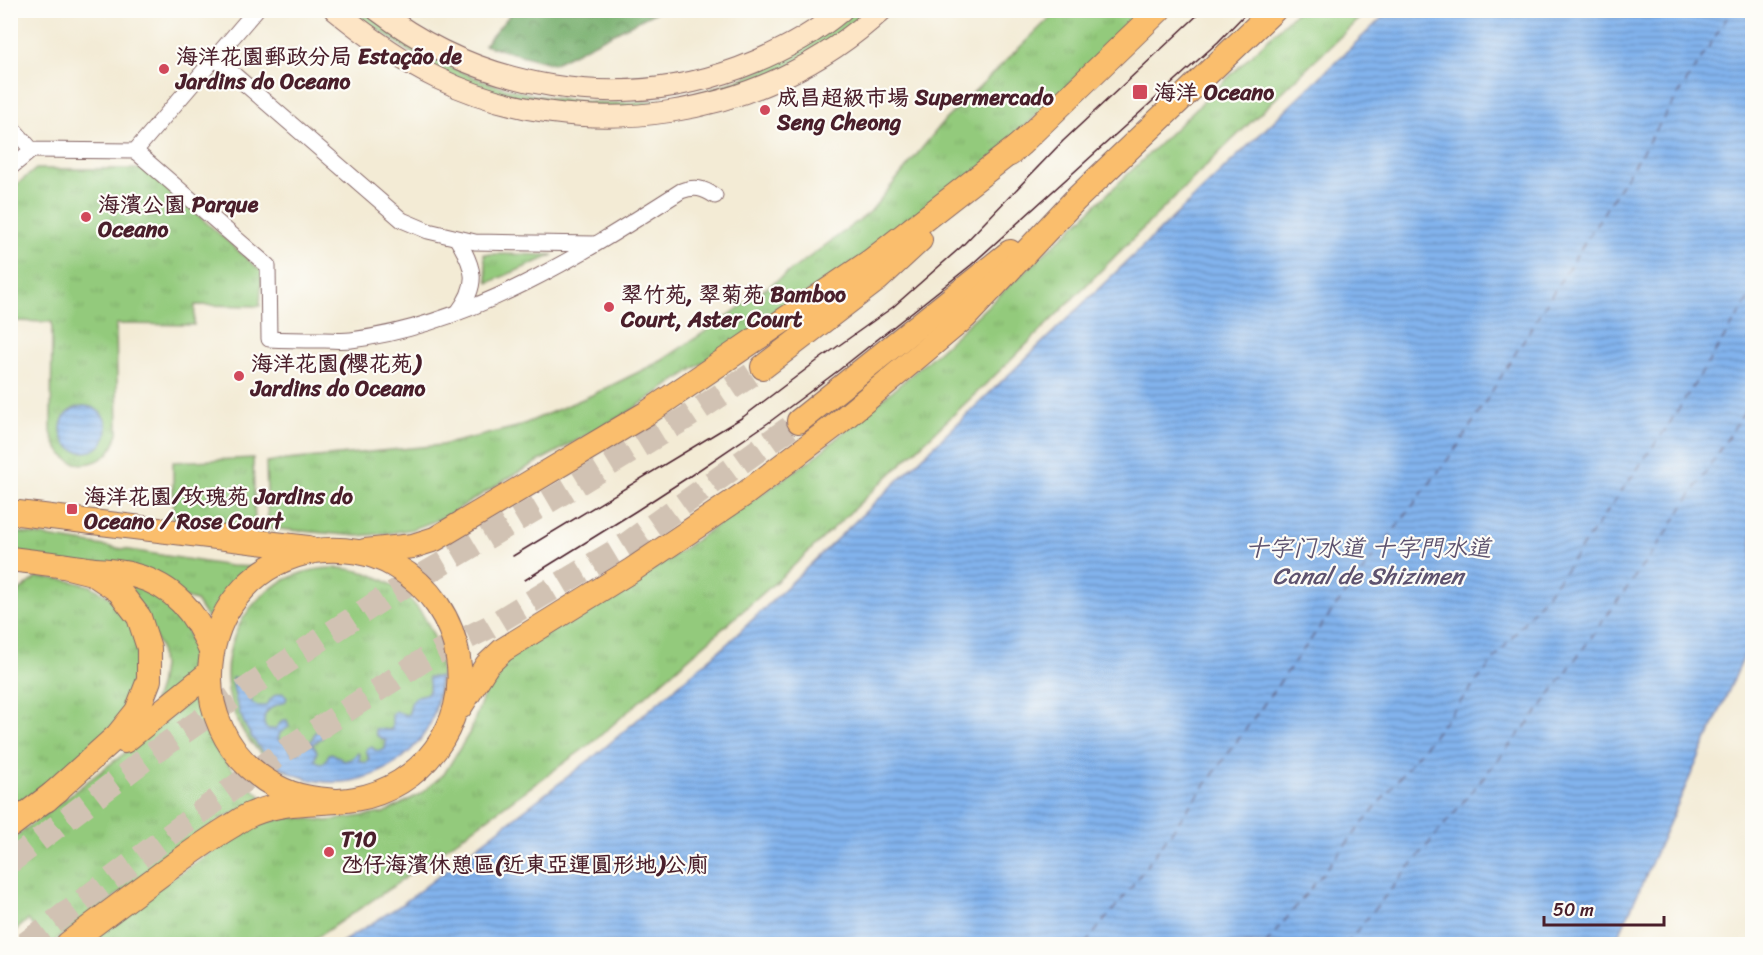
<svg xmlns="http://www.w3.org/2000/svg" width="1763" height="955" viewBox="0 0 1763 955" font-family="Sriracha,'LXGW WenKai TC',sans-serif">
	<defs>
		<pattern id="grass-tufts" width="24" height="20" patternUnits="userSpaceOnUse" patternTransform="scale(1.5)"><rect width="24" height="20" fill="#93ca7c"/><path d="M3 7l-1-3M5 7V3M7 7l1-3M15 17l-1-3M17 17v-4M19 17l1-3" fill="none" stroke="#80ad6b"/></pattern>
		<pattern id="forest-crowns" width="20" height="18" patternUnits="userSpaceOnUse" patternTransform="scale(1.5)"><rect width="20" height="18" fill="#76ae6c"/><path d="M2 6a3 3 0 1 1 6 0M12 15a3 3 0 1 1 6 0" fill="none" stroke="#638d59"/></pattern>
		<pattern id="water-rules" width="6" height="5" patternUnits="userSpaceOnUse" patternTransform="scale(1.5)"><rect width="6" height="5" fill="#82b3ed"/><path d="M0 2.5h6" fill="none" stroke="#6c91c0"/></pattern>
	</defs>
	<rect width="100%" height="100%" fill="#fdfcf7"/>
	<filter id="ink" filterUnits="userSpaceOnUse"><feTurbulence type="fractalNoise" baseFrequency=".0167" numOctaves="2"/><feDisplacementMap in="SourceGraphic" scale="12" xChannelSelector="R" yChannelSelector="G"/><feConvolveMatrix kernelMatrix="1 2 1 2 8 2 1 2 1" color-interpolation-filters="sRGB"/></filter>
	<filter id="wash" filterUnits="userSpaceOnUse"><feTurbulence type="fractalNoise" baseFrequency=".008" numOctaves="4" result="noise"/><feDisplacementMap in="SourceGraphic" scale="24" xChannelSelector="R" yChannelSelector="G"/><feGaussianBlur stdDeviation="1.35" result="paint"/><feColorMatrix in="noise" values="0 0 0 0 0 0 0 0 0 0 0 0 0 0 0 0 0 1.4 0 .05"/><feComposite in="paint" operator="in"/></filter>
	<g filter="url(#wash)">
		<rect width="100%" height="100%" fill="#f3ebd5"/>
		<!-- grass -->
		<g fill="url(#grass-tufts)" stroke="#6e7454" stroke-width="1.5">
			<path d="M352 11C357 11 361 10 365 12 375 18 385 26 395 33 413 46 433 58 453 68 546 112 668 116 761 70 788 57 817 36 843 21L854 11H869L849 29 790 66 736 89 620 111 514 99 447 74 408 51Z"/>
			<path d="M1057 11H1146L973 176 924 215 627 413 512 476 443 518 413 529 390 533 358 536 268 528 266 462 442 445 517 427 592 395 661 361 715 325 811 256 870 212 945 120Z"/>
			<path d="M1297 11H1367L1229 143 1009 362 786 573 593 742 395 885 307 944H82L122 912 253 824 293 817 327 821 384 813 420 794 444 774 470 732 484 694 509 656 660 565 812 459 939 351 1073 227Z"/>
			<path d="M36 169H146L262 272 260 306 195 305 194 325 116 324 118 433C116 437 115 443 113 446 105 463 79 470 65 457 57 450 54 442 51 432L52 322 11 321V189Z"/>
			<path d="M484 254 553 255 488 283Z"/>
			<path d="M253 458 255 527 173 518V462Z"/>
			<path d="M10 531 230 566 256 567 220 600 207 618 196 601 11 550Z"/>
			<circle cx="334" cy="675" r="107"/>
			<path d="M37 577 66 580 91 586 113 599 130 619 142 669 122 717 72 762 11 811V592L17 593Z"/>
			<path d="M117 577 140 584 177 611 187 629 193 649 190 668 182 685 153 704 159 686 162 666 160 646Z"/>
			<path d="M197 695C198 703 198 711 201 719 211 752 239 777 264 799L221 819 50 944 28 920 11 934V840L160 726Z"/>
		</g>
		<!-- forest -->
		<path fill="url(#forest-crowns)" stroke="#60664c" stroke-width="1.5" d="M514 10H658V11L553 64 484 45Z"/>
		<!-- water -->
		<g fill="url(#water-rules)" stroke="#66698c" stroke-width="1.5">
			<path d="M1389 11H1752V639L1615 944H339L401 905 597 754 728 643Z"/>
			<circle cx="84" cy="429" r="23"/>
			<path d="M428 677H440C438 692 437 708 431 722 404 778 330 801 278 765 250 745 235 711 232 678H246L249 686 257 687V691L251 697 252 703 257 706H265C272 699 272 694 283 693L287 698 285 702C272 706 260 712 265 727L268 729H275L283 720H287L289 727 280 733 278 739 283 742 290 743V751L294 753 299 752V742L303 740 311 742 315 732 321 731 323 732 322 738 312 744 317 751 315 760 321 764 325 762 329 754 332 753 344 761 351 759 358 753 360 755 359 760 362 762 367 763 369 759 366 751 367 748 372 747 375 750 380 751 385 749 386 741 376 735 375 729C381 727 386 732 392 729V714L395 711 406 715 409 713C410 708 410 702 414 699 423 690 433 701 428 677Z"/>
		</g>
		<g fill="none" stroke-linecap="round" stroke-linejoin="round">
			<!-- ferry -->
			<g stroke="#5e536f" stroke-width="1.5" stroke-dasharray="8 6" stroke-linecap="butt">
				<path d="M1085 944 1127 893 1314 635 1458 446 1554 291 1732 10"/>
				<path d="M1266 944 1562 575 1667 427 1752 294"/>
				<path d="M1346 944 1538 711 1668 531 1752 400"/>
			</g>
		</g>
	</g>
	<g filter="url(#ink)">
		<g fill="none" stroke-linecap="round" stroke-linejoin="round">
			<!-- primary-tunnel -->
			<g stroke="#d1c2b3" stroke-width="24" stroke-dasharray="24 12" stroke-linecap="butt">
				<path d="M10 862 152 754 246 689 384 598 566 491 689 416 763 367"/>
				<path d="M25 944 191 819 284 751 430 656 489 627 627 544 799 421"/>
			</g>
			<defs>
				<g id="street">
					<path d="M215 58 402 220 428 231 475 242 595 244"/>
					<path d="M10 125 32 150 135 151 256 10"/>
					<path d="M135 151 268 266 269 339C287 340 306 340 324 340 333 340 342 341 351 340 471 325 581 255 681 191 695 186 703 188 715 196"/>
					<path d="M10 168 32 150"/>
					<path d="M457 239C475 268 479 284 458 312"/>
				</g>
				<g id="secondary">
					<path d="M335 10C367 36 400 60 437 78 582 148 764 120 882 10"/>
					<path d="M377 10C480 89 617 113 739 68 776 54 812 36 842 10"/>
				</g>
				<g id="primary">
					<path d="M1010 154 1159 10"/>
					<path d="M763 367 878 279 920 240"/>
					<path d="M799 421 1010 252"/>
					<path d="M10 512 308 548"/>
					<path d="M365 551 413 546 435 539 647 413 871 261 1022 143"/>
					<path d="M10 559C36 562 62 565 88 569 103 571 119 571 133 575 175 586 196 613 211 651"/>
					<path d="M460 707 487 665 503 650 632 570 746 493 837 424 965 317 1075 200 1274 10"/>
					<path d="M125 741 209 673"/>
					<path d="M46 800 117 736 137 711 149 680V648L139 617 119 591 92 573 60 565"/>
					<path d="M10 826 58 790"/>
					<path d="M68 944C104 916 141 889 178 862 196 849 214 836 233 825 239 821 246 816 252 814 288 799 320 805 355 799 421 788 469 725 458 658 452 619 430 586 395 566 372 552 342 547 315 551 196 571 171 730 277 787 295 797 315 799 335 801"/>
				</g>
			</defs>
			<!-- street casing -->
			<use href="#street" stroke="#856666" stroke-width="17"/>
			<!-- secondary casing -->
			<use href="#secondary" stroke="#856666" stroke-width="23"/>
			<!-- primary casing -->
			<use href="#primary" stroke="#856666" stroke-width="26"/>
			<!-- street -->
			<use href="#street" stroke="#fff" stroke-width="15"/>
			<!-- secondary -->
			<use href="#secondary" stroke="#fde5c5" stroke-width="21"/>
			<!-- primary -->
			<use href="#primary" stroke="#fabe6d" stroke-width="24"/>
			<!-- tram -->
			<g stroke="#4a1f2b" stroke-width="1.5">
				<path d="M513 556 743 417 817 361 893 307 961 247 1063 141 1203 10"/>
				<path d="M525 580 636 511 690 476 768 423 839 370 971 265 1218 42 1249 10"/>
			</g>
		</g>
	</g>
	<!-- markers -->
	<g fill="#d1495b" stroke="#fdfcf7" stroke-width="2">
		<circle cx="164" cy="69" r="6"/>
		<rect x="1132" y="84" width="16" height="16" rx="3"/>
		<circle cx="765" cy="110" r="6"/>
		<circle cx="86" cy="217" r="6"/>
		<circle cx="609" cy="307" r="6"/>
		<circle cx="239" cy="376" r="6"/>
		<rect x="66" y="503" width="12" height="12" rx="3"/>
		<circle cx="329" cy="852" r="6"/>
	</g>
	<g text-anchor="middle" stroke-width="4.5" stroke-linejoin="round" paint-order="stroke">
		<!-- poi labels -->
		<g font-size="22" font-weight="bold" fill="#4a1f2b" stroke="#fdfcf7" text-anchor="start">
			<text x="176" y="64">海洋花園郵政分局 Estação de<tspan x="176" dy="25">Jardins do Oceano</tspan></text>
			<text x="1154" y="100">海洋 Oceano</text>
			<text x="777" y="105">成昌超級市場 Supermercado<tspan x="777" dy="25">Seng Cheong</tspan></text>
			<text x="98" y="212">海濱公園 Parque<tspan x="98" dy="25">Oceano</tspan></text>
			<text x="621" y="302">翠竹苑, 翠菊苑 Bamboo<tspan x="621" dy="25">Court, Aster Court</tspan></text>
			<text x="251" y="371">海洋花園(櫻花苑)<tspan x="251" dy="25">Jardins do Oceano</tspan></text>
			<text x="84" y="504">海洋花園/玫瑰苑 Jardins do<tspan x="84" dy="25">Oceano / Rose Court</tspan></text>
			<text x="341" y="847">T10<tspan x="341" dy="25">氹仔海濱休憩區(近東亞運圓形地)公廁</tspan></text>
		</g>
		<!-- water labels -->
		<g font-size="24" font-style="italic" fill="#5e536f" stroke="#fdfcf7">
			<text x="1368" y="556">十字门水道 十字門水道<tspan x="1368" dy="28">Canal de Shizimen</tspan></text>
		</g>
	</g>
	<!-- margin -->
	<rect width="1763" height="955" fill="none" stroke="#fdfcf7" stroke-width="36"/>
	<!-- scale -->
	<path d="M1544 916v9h120v-9" fill="none" stroke="#4a1f2b" stroke-width="3"/>
	<text x="1553" y="916" font-size="18" fill="#4a1f2b" stroke="#fdfcf7" stroke-width="4.5" paint-order="stroke">50 m</text>
</svg>
